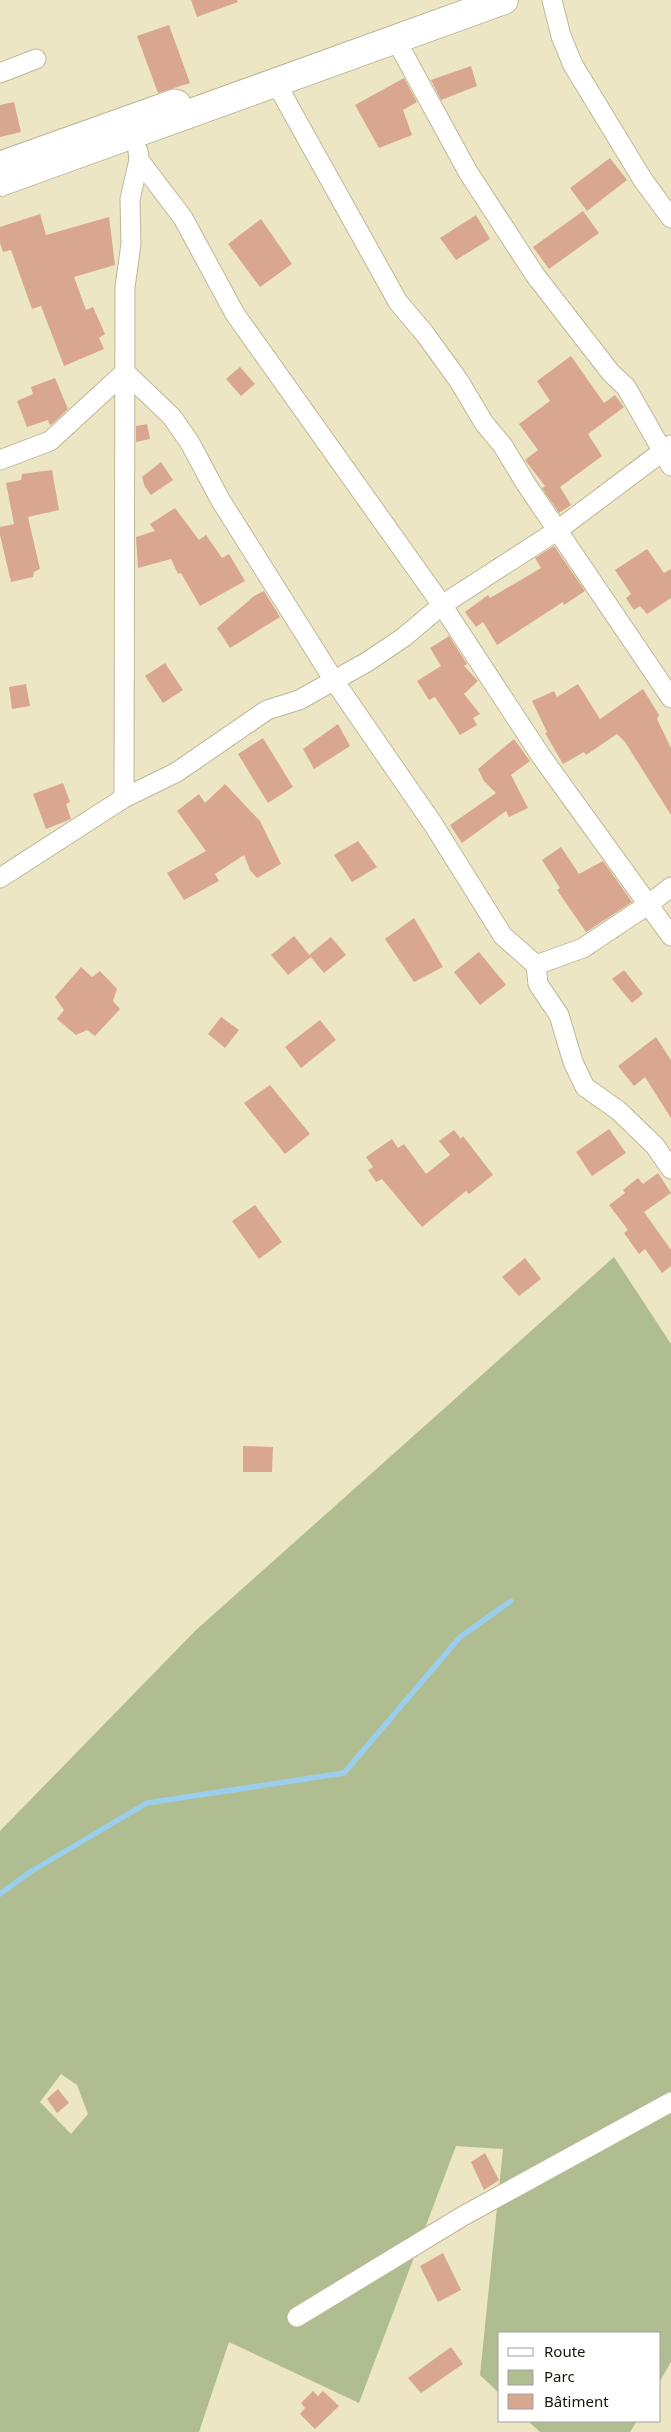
<svg xmlns="http://www.w3.org/2000/svg" width="671" height="2432" viewBox="0 0 671 2432" font-family="'Noto Sans',sans-serif">
	<rect width="100%" height="100%" fill="#ede6c5"/>
	<!-- green -->
	<g fill="#b0bd91" fill-rule="evenodd">
		<path d="M614 1257 671 1344V2362L660 2381V2333H500V2394L480 2375 503 2149 456 2146 359 2403 229 2342 199 2432H0V1831L196 1630ZM61 2074 77 2085 88 2114 71 2134 40 2102Z"/>
		<path d="M528 2421H637L630 2432H540Z"/>
	</g>
	<g fill="none" stroke-linecap="round" stroke-linejoin="round">
		<!-- stream -->
		<path stroke="#9aceec" stroke-width="5.5" d="M0 1894 30 1872 147 1803 344 1773 460 1637 511 1601"/>
	</g>
	<!-- building -->
	<g fill="#d9a78f">
		<path d="M191 0H237L238 2 197 17Z"/>
		<path d="M169 25 190 83 158 93 137 36Z"/>
		<path d="M471 66 477 86 441 100 431 80Z"/>
		<path d="M404 78 417 102 403 110 412 135 379 148 355 105Z"/>
		<path d="M14 102 21 132 0 137V105Z"/>
		<path d="M610 158 627 180 587 211 570 188Z"/>
		<path d="M583 211 599 233 549 269 533 247Z"/>
		<path d="M40 214 46 235 109 217 115 265 74 277 86 310 93 307 105 334 99 338 104 349 64 366 41 306 32 309 11 250 3 252 0 243V227Z"/>
		<path d="M476 215 490 239 456 260 440 238Z"/>
		<path d="M261 219 292 264 260 287 228 244Z"/>
		<path d="M571 356 604 403 615 395 624 407 588 434 602 456 560 487 571 505 559 513 542 488 545 486 525 460 538 450 519 424 550 401 537 381Z"/>
		<path d="M240 367 255 384 241 396 226 379Z"/>
		<path d="M55 378 68 409 52 424 50 425 48 420 27 427 17 401 33 394 31 387Z"/>
		<path d="M147 424 150 439 136 442V426Z"/>
		<path d="M161 462 173 480 151 495 145 487 142 477Z"/>
		<path d="M52 470 59 510 28 517 40 569 34 572 33 577 11 582 0 535V527L14 524 6 483 21 480 22 474Z"/>
		<path d="M175 508 199 540 206 535 222 558 229 554 245 581 200 606 181 573 178 574 171 559 138 568 136 537 155 531 150 524Z"/>
		<path d="M554 546 585 591 564 605 563 602 497 645 483 622 476 627 465 612 488 595 490 598 541 568 535 558Z"/>
		<path d="M647 549 664 573 671 569V598L647 614 640 606 634 610 626 598 631 594 615 570Z"/>
		<path d="M264 591 280 617 230 648 217 628 254 596Z"/>
		<path d="M449 636 467 664 464 666 478 681 464 694 480 714 473 718 477 725 460 735 435 697 429 700 417 681 441 666 430 648Z"/>
		<path d="M165 663 183 690 163 703 145 676Z"/>
		<path d="M26 684 30 706 12 709 9 687Z"/>
		<path d="M578 684 600 719 643 689 659 715 657 719 671 748V815L625 742 617 734 586 755 584 752 563 764 545 733 547 732 532 701 554 691 557 697Z"/>
		<path d="M338 724 350 746 314 769 303 749Z"/>
		<path d="M263 738 293 787 268 803 238 754Z"/>
		<path d="M514 739 530 761 511 775 528 808 509 817 506 811 462 843 450 825 496 793 484 781 478 769Z"/>
		<path d="M63 783 70 802 66 804 71 819 46 829 33 794Z"/>
		<path d="M225 784 260 821 281 864 257 878 250 870 244 855 215 874 219 881 184 900 167 873 206 851 177 811 199 794 205 803Z"/>
		<path d="M358 841 377 867 352 882 334 855Z"/>
		<path d="M561 847 579 874 603 861 632 902 586 932 557 890 560 888 542 860Z"/>
		<path d="M414 918 443 967 414 982 385 939Z"/>
		<path d="M294 936 311 957 288 975 271 955Z"/>
		<path d="M331 937 346 955 324 973 309 955Z"/>
		<path d="M479 952 506 985 480 1005 454 972Z"/>
		<path d="M81 967 92 977 100 971 117 989 113 1001 120 1009 95 1036 87 1030 76 1035 57 1019 64 1010 55 997Z"/>
		<path d="M624 970 643 994 632 1003 612 979Z"/>
		<path d="M221 1017 239 1030 225 1048 208 1034Z"/>
		<path d="M320 1020 336 1040 301 1068 285 1047Z"/>
		<path d="M656 1037 671 1060V1118L645 1077 634 1086 618 1066Z"/>
		<path d="M270 1085 310 1134 285 1154 244 1103Z"/>
		<path d="M609 1129 626 1153 592 1176 576 1152Z"/>
		<path d="M454 1130 461 1139 463 1136 493 1175 469 1194 466 1191 422 1227 382 1179 376 1182 368 1170 373 1167 366 1157 392 1139 398 1148 404 1144 426 1174 450 1155 439 1141Z"/>
		<path d="M658 1173 671 1193 644 1212 671 1250V1266L662 1273 645 1249 639 1254 624 1233 628 1230 609 1205 625 1193 623 1190 638 1178 643 1184Z"/>
		<path d="M255 1205 282 1242 259 1259 232 1221Z"/>
		<path d="M525 1258 541 1279 519 1296 502 1277Z"/>
		<path d="M243 1446 273 1447 272 1472H243Z"/>
		<path d="M58 2089 69 2103 57 2113 47 2099Z"/>
		<path d="M485 2153 499 2180 484 2190 471 2162Z"/>
		<path d="M443 2253 461 2290 438 2302 420 2266Z"/>
		<path d="M451 2347 463 2364 421 2393 408 2378Z"/>
		<path d="M313 2391 318 2396 323 2391 339 2406 315 2429 300 2414 305 2408 301 2403Z"/>
	</g>
	<g fill="none" stroke-linecap="round" stroke-linejoin="round">
		<defs>
			<g id="minor">
				<path d="M552 0 561 36 573 65 643 180 671 218"/>
				<path d="M396 40 468 172 535 275 611 373 626 387 671 466"/>
				<path d="M0 73 36 59"/>
				<path d="M276 83 398 302 425 334 459 381 484 423 503 446 526 484 671 698"/>
				<path d="M139 160 183 218 235 314 442 605 541 756 671 936"/>
				<path d="M0 161 174 99 179 100 188 114"/>
				<path d="M0 460 50 441 125 372 172 417 190 443 221 501 335 682 433 824 503 936 536 965 583 948 649 904 671 887"/>
				<path d="M124 798 125 287 131 244 130 199 139 160 138 151"/>
				<path d="M0 878 124 798 177 772 267 710 299 700 367 662 404 637 442 605 558 530 671 445"/>
				<path d="M536 965 538 984 559 1015 573 1062 585 1087 619 1111 655 1146 671 1169"/>
				<path d="M297 2317 463 2216 671 2102"/>
			</g>
			<path id="trunk" d="M0 182 504 0"/>
		</defs>
		<!-- minor casing -->
		<use href="#minor" stroke="#beb797" stroke-width="21"/>
		<!-- trunk casing -->
		<use href="#trunk" stroke="#beb797" stroke-width="30"/>
		<!-- minor -->
		<use href="#minor" stroke="#fff" stroke-width="19"/>
		<!-- trunk -->
		<use href="#trunk" stroke="#fff" stroke-width="28"/>
	</g>
	<!-- legend -->
	<rect x="498" y="2332" width="162" height="90" fill="#ffffff" stroke="#a2a19d"/>
	<rect x="508" y="2348" width="25" height="8" fill="#ffffff" stroke="#a2a19d"/>
	<text x="544" y="2357" font-size="15" fill="#171409">Route</text>
	<rect x="508" y="2370" width="25" height="15" fill="#b0bd91" stroke="#a2a19d"/>
	<text x="544" y="2382" font-size="15" fill="#171409">Parc</text>
	<rect x="508" y="2394" width="25" height="15" fill="#d9a78f" stroke="#a2a19d"/>
	<text x="544" y="2407" font-size="15" fill="#171409">Bâtiment</text>
</svg>
